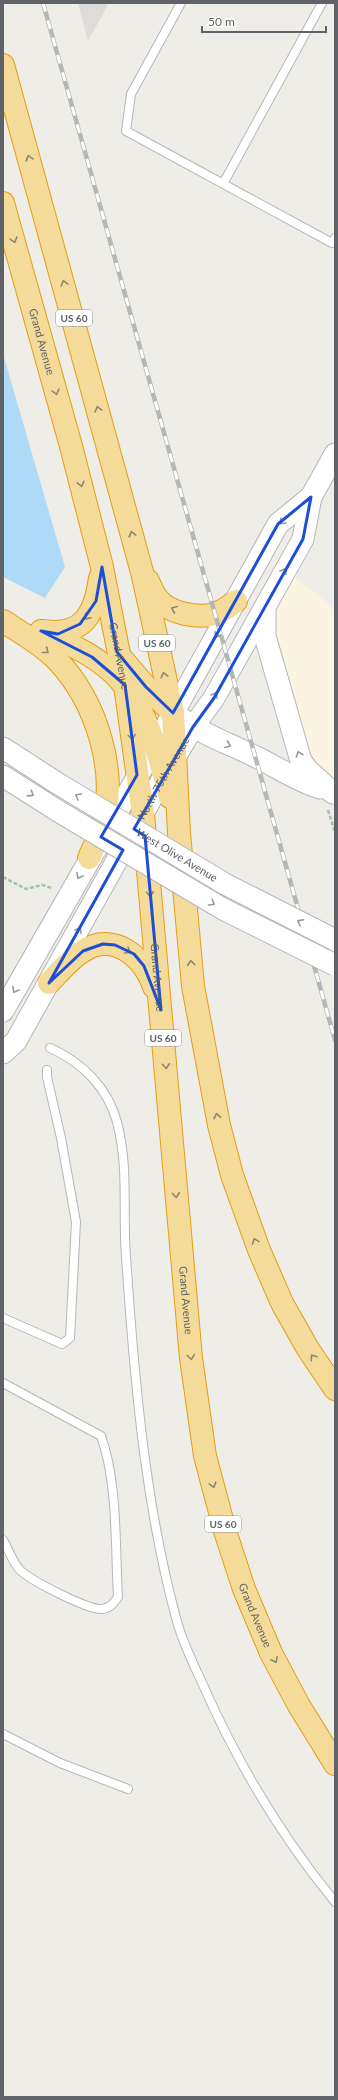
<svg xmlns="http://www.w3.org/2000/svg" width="338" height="2100" viewBox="0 0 338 2100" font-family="Lato,sans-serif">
	<rect width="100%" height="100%" fill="#efede7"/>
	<!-- commercial -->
	<path fill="#fbf4e0" d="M292 576 317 594 335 611V780L327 775 319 766 305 745 272 637 277 603Z"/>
	<!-- industrial -->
	<path fill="#dedcd9" d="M78 3H109L88 41Z"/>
	<!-- water -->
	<path fill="#aedaf8" d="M3 354 65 567 45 598 3 577Z"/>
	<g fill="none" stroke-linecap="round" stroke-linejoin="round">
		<defs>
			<g id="lane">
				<path d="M181 3 131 94 126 131 332 243 335 238"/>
				<path d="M224 182 322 3"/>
				<path d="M50 1048C82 1062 108 1088 117 1122 127 1160 124 1195 125 1234 125 1251 127 1268 128 1285 136 1397 147 1510 176 1618 182 1642 194 1665 204 1687 238 1764 282 1837 335 1902"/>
				<path d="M3 1318 62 1344 70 1338 76 1222 61 1138 47 1077V1070"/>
				<path d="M3 1383 101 1436C118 1483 115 1546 118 1597 114 1603 110 1608 102 1609 88 1610 29 1580 19 1569 12 1561 9 1550 3 1540"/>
				<path d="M3 1734 60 1763 128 1789"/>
			</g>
			<g id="secondary">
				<path d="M265 608V636L301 761 307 769 333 793"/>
				<path d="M182 719C205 736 231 744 256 757 277 767 297 781 320 788"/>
				<path d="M3 748 57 783"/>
				<path d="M3 776 58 811"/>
				<path d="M3 1011 155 746 278 524 311 497"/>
				<path id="s1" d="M3 1053 16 1041 164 776 193 727 214 698 303 539 311 497 335 454"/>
			</g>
			<g id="highway">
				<path d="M3 65 142 572 173 713 179 833 193 986 219 1125 232 1175 259 1250 282 1303 308 1349 335 1389"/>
				<path id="s2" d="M3 203 71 446 102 567 125 685 143 814 191 1358 205 1456 225 1531 244 1589 271 1653 298 1704 335 1764"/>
				<path d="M148 581C151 587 153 593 157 598 168 613 197 619 215 614 223 611 230 606 236 601"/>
				<path d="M3 621C21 633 42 644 57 660 96 701 119 772 102 827 99 838 93 848 89 858"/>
				<path d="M41 631C65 642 91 653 111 671 146 703 158 752 170 797"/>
				<path d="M43 631C83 637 95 614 100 578"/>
				<path d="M123 660 146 687 173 713"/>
				<path d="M49 983C59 972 70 959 83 951 114 931 145 958 154 987"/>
			</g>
		</defs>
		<!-- lane casing -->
		<use href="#lane" stroke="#b4b7ba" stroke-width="10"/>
		<!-- secondary casing -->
		<use href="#secondary" stroke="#b3b6ba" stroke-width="23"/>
		<!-- highway casing -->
		<use href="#highway" stroke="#e49d13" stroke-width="24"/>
		<!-- path -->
		<g stroke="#a0c5a9" stroke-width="2.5" stroke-dasharray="4 2" stroke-linecap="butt">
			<path d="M328 810 335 832"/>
			<path d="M3 877 26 889 42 885 52 888"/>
		</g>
		<!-- lane -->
		<use href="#lane" stroke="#fff" stroke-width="8"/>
		<!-- secondary -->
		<use href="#secondary" stroke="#fff" stroke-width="21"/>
		<!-- highway -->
		<use href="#highway" stroke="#f5db99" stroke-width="22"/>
		<defs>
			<path id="rail" d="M43 3 335 1040"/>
		</defs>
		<!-- rail casing -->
		<use href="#rail" stroke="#b5b6b6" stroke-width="4.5"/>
		<!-- rail -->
		<use href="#rail" stroke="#fff" stroke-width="3" stroke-dasharray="9" stroke-linecap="butt"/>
		<defs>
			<g id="secondary-bridge">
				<path id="s3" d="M57 783 225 884 335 940"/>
				<path d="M58 811 223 909 335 965"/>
			</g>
		</defs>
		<!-- secondary-bridge casing -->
		<use href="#secondary-bridge" stroke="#b3b6ba" stroke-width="23" stroke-linecap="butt"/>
		<!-- secondary-bridge -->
		<use href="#secondary-bridge" stroke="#fff" stroke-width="21"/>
	</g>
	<!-- one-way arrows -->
	<defs><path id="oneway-chevron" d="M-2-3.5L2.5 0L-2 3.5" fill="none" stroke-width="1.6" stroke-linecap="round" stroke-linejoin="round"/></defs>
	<g stroke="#8c8675">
		<use href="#oneway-chevron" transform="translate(29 158) rotate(-106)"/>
		<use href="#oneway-chevron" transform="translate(14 240) rotate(74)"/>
		<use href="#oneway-chevron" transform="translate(64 283) rotate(-105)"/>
		<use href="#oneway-chevron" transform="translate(56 392) rotate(74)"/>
		<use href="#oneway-chevron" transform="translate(98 409) rotate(-105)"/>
		<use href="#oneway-chevron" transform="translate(81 484) rotate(76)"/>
		<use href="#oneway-chevron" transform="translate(132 534) rotate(-105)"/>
		<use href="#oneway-chevron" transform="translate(174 609) rotate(-157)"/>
		<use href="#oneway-chevron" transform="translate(87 617) rotate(130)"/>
		<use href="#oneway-chevron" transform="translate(46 651) rotate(39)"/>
		<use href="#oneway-chevron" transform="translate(164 675) rotate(-103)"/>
		<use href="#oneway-chevron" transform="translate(132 737) rotate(82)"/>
		<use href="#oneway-chevron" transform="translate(150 894) rotate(85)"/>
		<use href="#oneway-chevron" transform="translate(128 951) rotate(30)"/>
		<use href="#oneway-chevron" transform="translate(191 963) rotate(-95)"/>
		<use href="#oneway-chevron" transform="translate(166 1066) rotate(85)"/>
		<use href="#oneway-chevron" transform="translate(217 1116) rotate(-101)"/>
		<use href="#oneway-chevron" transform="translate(176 1195) rotate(85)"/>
		<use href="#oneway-chevron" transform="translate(255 1241) rotate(-111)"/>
		<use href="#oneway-chevron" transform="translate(191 1357) rotate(83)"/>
		<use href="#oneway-chevron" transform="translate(313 1357) rotate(-124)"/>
		<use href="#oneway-chevron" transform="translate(213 1485) rotate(75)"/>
		<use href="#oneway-chevron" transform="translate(275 1660) rotate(63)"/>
	</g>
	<g stroke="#97999c">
		<use href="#oneway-chevron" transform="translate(282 522) rotate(135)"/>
		<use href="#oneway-chevron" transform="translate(284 571) rotate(-60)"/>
		<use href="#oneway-chevron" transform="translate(217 635) rotate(120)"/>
		<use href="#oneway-chevron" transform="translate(215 695) rotate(-59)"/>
		<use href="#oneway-chevron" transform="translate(228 745) rotate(22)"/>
		<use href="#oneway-chevron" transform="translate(299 754) rotate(-109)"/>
		<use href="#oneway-chevron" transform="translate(31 794) rotate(33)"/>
		<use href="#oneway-chevron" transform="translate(78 796) rotate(-149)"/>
		<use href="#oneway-chevron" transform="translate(79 876) rotate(120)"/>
		<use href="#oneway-chevron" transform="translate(212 903) rotate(31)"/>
		<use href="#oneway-chevron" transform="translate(300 922) rotate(-153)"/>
		<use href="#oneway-chevron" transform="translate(79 930) rotate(-61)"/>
		<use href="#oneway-chevron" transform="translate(15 990) rotate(119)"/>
	</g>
	<!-- marked area -->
	<path fill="none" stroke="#1d4ed8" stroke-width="3" stroke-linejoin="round" d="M311 497 303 539 214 698 193 727 134 829 145 836 161 1010 144 966 134 954 115 945 103 944 83 951 49 983 123 850 101 837 137 775 125 685 92 657 41 631 58 634 80 624 96 601 102 567 117 652 146 687 173 713 278 524Z"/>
	<g text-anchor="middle" stroke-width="3" stroke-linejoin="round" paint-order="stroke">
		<!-- shield labels -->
		<g fill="#fff" stroke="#8f9194" stroke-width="1">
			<rect x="56" y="310" width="36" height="16" rx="3"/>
			<rect x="139" y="635" width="36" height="16" rx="3"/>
			<rect x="145" y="1030" width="36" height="16" rx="3"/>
			<rect x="205" y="1516" width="36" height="16" rx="3"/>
		</g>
		<g font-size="10" font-weight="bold" fill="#5f6266">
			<text x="74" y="322">US 60</text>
			<text x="157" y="647">US 60</text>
			<text x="163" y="1042">US 60</text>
			<text x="223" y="1528">US 60</text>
		</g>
		<!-- street labels -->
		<g font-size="11" fill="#5f6266" stroke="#fff">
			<text dy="4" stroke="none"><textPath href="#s2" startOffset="144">Grand Avenue</textPath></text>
			<text dy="4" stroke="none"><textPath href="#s2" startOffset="468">Grand Avenue</textPath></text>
			<text dy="4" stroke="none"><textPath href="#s1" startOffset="319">North 75th Avenue</textPath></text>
			<text dy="4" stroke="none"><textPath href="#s3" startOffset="140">West Olive Avenue</textPath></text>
			<text dy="4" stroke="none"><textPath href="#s2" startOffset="792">Grand Avenue</textPath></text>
			<text dy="4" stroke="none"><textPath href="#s2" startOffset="1116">Grand Avenue</textPath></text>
			<text dy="4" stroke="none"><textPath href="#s2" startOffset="1440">Grand Avenue</textPath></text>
		</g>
	</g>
	<!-- border -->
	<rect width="338" height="2100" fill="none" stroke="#5f6266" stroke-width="8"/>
	<!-- scale -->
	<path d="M202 26v6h124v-6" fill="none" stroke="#5f6266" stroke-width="2"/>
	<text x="208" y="26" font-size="12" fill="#5f6266" stroke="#ffffff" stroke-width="3" paint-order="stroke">50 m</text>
</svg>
